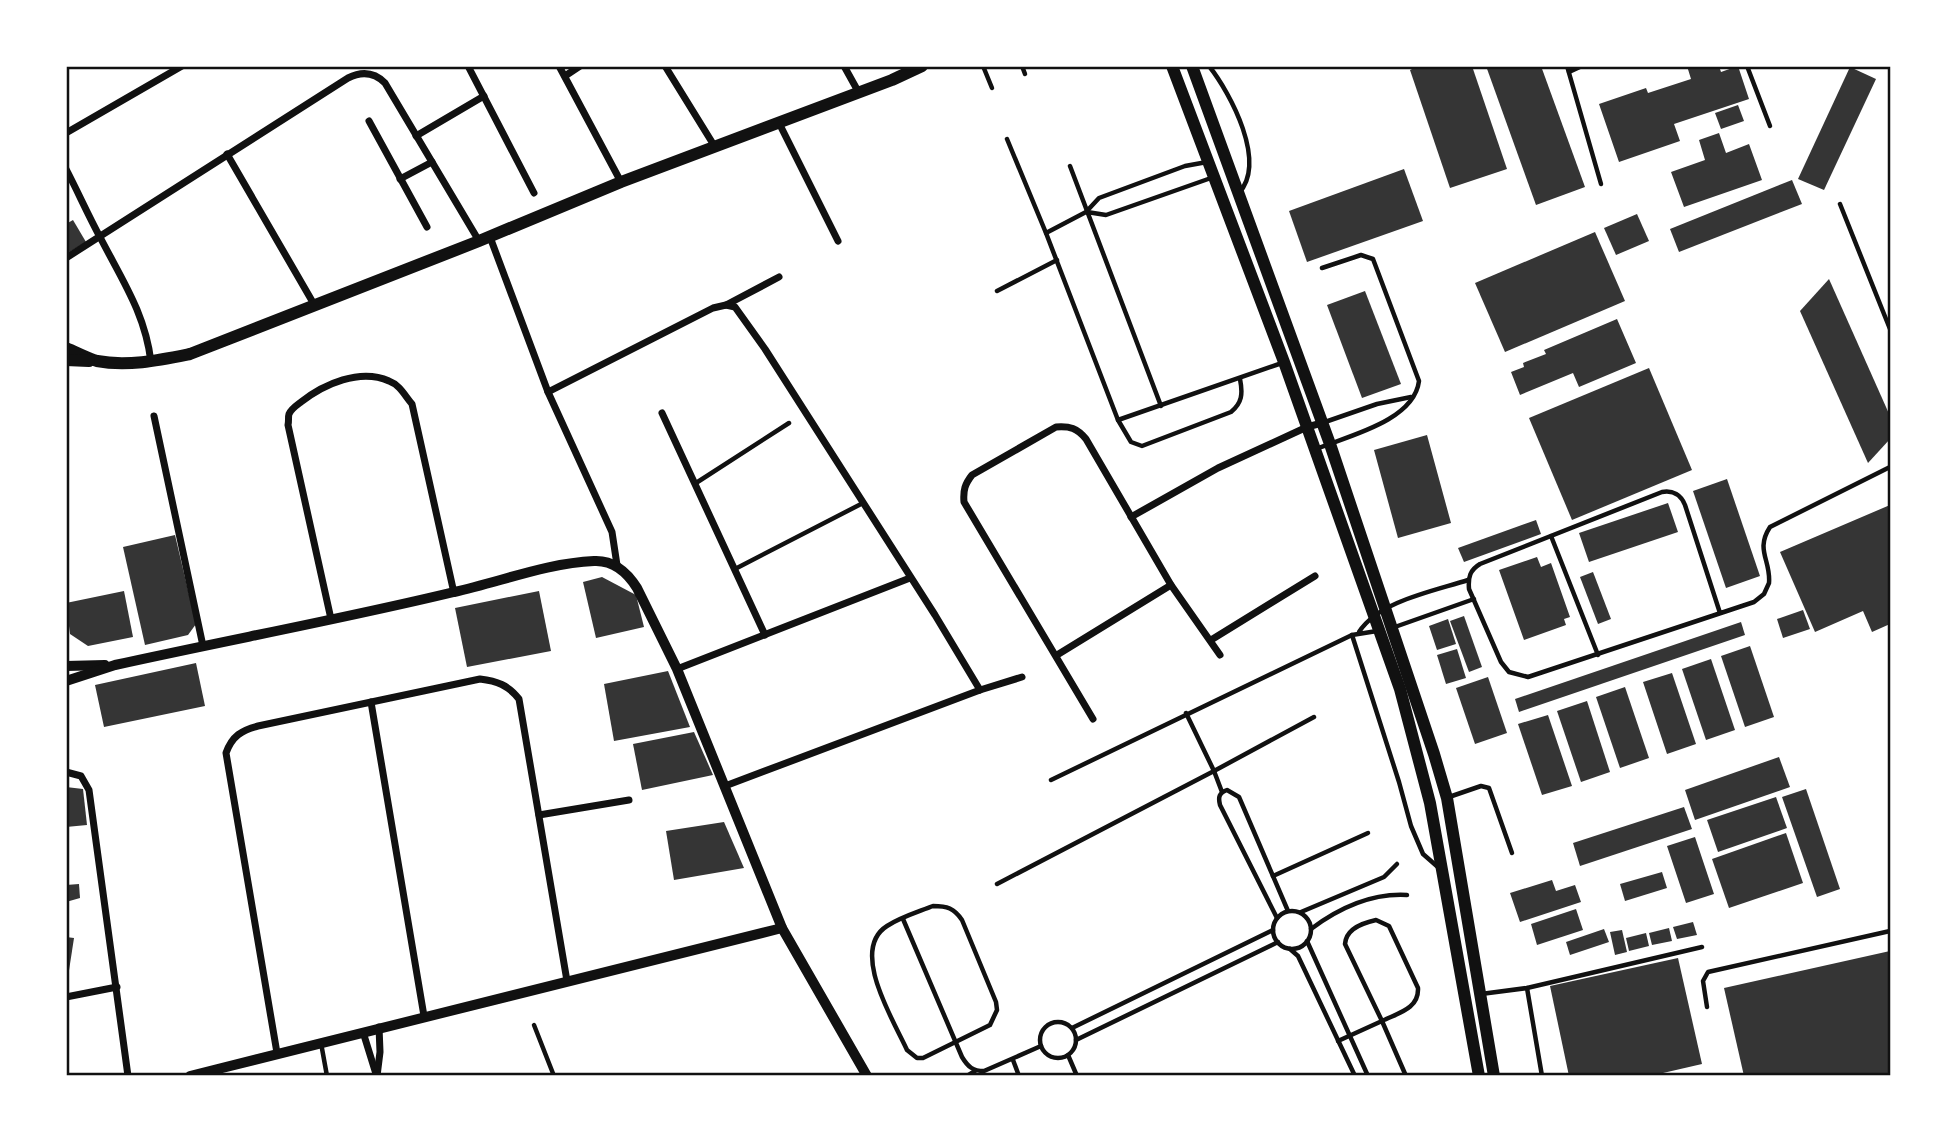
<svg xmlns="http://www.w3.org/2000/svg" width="1957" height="1142" viewBox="0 0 1957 1142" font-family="'Playfair Display',serif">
	<rect width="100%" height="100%" fill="#fff"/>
	<!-- building -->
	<g fill="#353535">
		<path d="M1418 66H1472L1507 169 1450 188 1410 70Z"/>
		<path d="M1486 66H1541L1585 187 1536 205Z"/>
		<path d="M1687 66H1719L1721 72 1738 66 1749 99 1674 124 1680 141 1619 162 1599 104 1646 88 1648 93 1691 79Z"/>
		<path d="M1850 67 1876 79 1824 190 1798 179Z"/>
		<path d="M1738 105 1744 121 1721 129 1715 113Z"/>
		<path d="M1719 133 1726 153 1749 144 1762 180 1684 207 1671 172 1705 160 1699 140Z"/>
		<path d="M1404 169 1423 221 1307 262 1289 211Z"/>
		<path d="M1792 180 1802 204 1679 252 1670 229Z"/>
		<path d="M1637 214 1649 241 1616 255 1604 228Z"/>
		<path d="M73 220 86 242 66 254V224Z"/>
		<path d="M1595 232 1625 301 1505 352 1475 283Z"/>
		<path d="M1829 279 1890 416V439L1868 463 1800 311Z"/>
		<path d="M1365 291 1401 384 1362 398 1327 305Z"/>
		<path d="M1617 319 1636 363 1579 387 1573 373 1520 395 1511 372 1524 367 1523 363 1546 354 1544 350Z"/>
		<path d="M1649 368 1692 470 1572 520 1529 418Z"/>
		<path d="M1427 435 1451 523 1398 538 1374 450Z"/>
		<path d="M1727 479 1760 576 1726 588 1693 491Z"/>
		<path d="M1668 503 1678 532 1589 562 1579 533Z"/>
		<path d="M1890 505V624L1872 632 1863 611 1815 632 1780 552Z"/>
		<path d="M1536 520 1541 534 1464 562 1458 548Z"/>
		<path d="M175 535 196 624 188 635 145 645 123 547Z"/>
		<path d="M1537 557 1541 567 1551 563 1570 617 1564 619 1566 625 1524 640 1499 570Z"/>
		<path d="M1593 572 1611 619 1598 624 1580 577Z"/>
		<path d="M602 577 636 595 644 627 596 638 583 582Z"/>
		<path d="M124 591 133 637 88 646 70 634 66 603Z"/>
		<path d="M539 591 551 651 467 667 455 608Z"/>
		<path d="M1803 610 1810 629 1783 638 1777 619Z"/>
		<path d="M1464 616 1482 667 1469 672 1450 621Z"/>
		<path d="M1448 619 1456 644 1437 650 1429 626Z"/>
		<path d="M1741 622 1745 635 1519 712 1515 699Z"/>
		<path d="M1750 646 1774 717 1745 727 1721 656Z"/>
		<path d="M1457 649 1466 678 1446 684 1437 655Z"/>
		<path d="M1711 659 1735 730 1706 740 1682 669Z"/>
		<path d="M196 663 205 706 104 727 95 685Z"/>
		<path d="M668 671 690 727 614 741 604 684Z"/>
		<path d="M1672 673 1696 744 1667 754 1643 682Z"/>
		<path d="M1488 677 1507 733 1475 744 1456 688Z"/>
		<path d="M1625 687 1649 758 1620 768 1596 697Z"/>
		<path d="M1587 701 1610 772 1581 782 1557 711Z"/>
		<path d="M1548 715 1572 786 1542 795 1518 724Z"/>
		<path d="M694 732 713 775 642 790 633 744Z"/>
		<path d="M1779 757 1790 787 1695 820 1685 790Z"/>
		<path d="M66 787 83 789 87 825 66 827Z"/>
		<path d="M1806 789 1840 889 1817 897 1782 797Z"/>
		<path d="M1776 797 1787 828 1718 852 1707 820Z"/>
		<path d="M1684 807 1692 829 1580 866 1573 843Z"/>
		<path d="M724 822 744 868 674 880 666 831Z"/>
		<path d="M1786 833 1803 883 1729 908 1712 859Z"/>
		<path d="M1695 837 1714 894 1686 903 1667 846Z"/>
		<path d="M1662 872 1667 888 1625 901 1620 884Z"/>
		<path d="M1552 880 1556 891 1575 885 1581 902 1520 922 1510 893Z"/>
		<path d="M79 884 80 898 66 902V885Z"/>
		<path d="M1576 909 1583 930 1537 945 1531 924Z"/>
		<path d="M1693 922 1697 935 1677 939 1673 927Z"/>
		<path d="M1669 928 1672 941 1652 945 1649 933Z"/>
		<path d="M1604 929 1609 942 1570 955 1566 942Z"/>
		<path d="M1622 930 1627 952 1615 955 1610 932Z"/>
		<path d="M1646 933 1649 946 1629 951 1626 938Z"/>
		<path d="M66 937 74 938 68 977H66Z"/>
		<path d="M1890 951V1076H1744L1724 988Z"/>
		<path d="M1678 958 1702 1064 1650 1076H1569L1550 986Z"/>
	</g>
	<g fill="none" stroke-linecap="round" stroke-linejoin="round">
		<!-- service -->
		<g stroke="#111" stroke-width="4.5">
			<path d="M983 66 992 88"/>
			<path d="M1022 66 1025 74"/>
			<path d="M1209 66C1231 94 1267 162 1239 193"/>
			<path d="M1567 66 1601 184"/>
			<path d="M1747 66 1770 126"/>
			<path d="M1569 72 1582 66"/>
			<path d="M1007 139 1046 233 1118 420 1131 442 1142 446 1231 412C1242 403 1243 394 1240 379"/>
			<path d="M1070 166 1161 406"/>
			<path d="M1840 204 1890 329"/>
			<path d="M1087 212 1106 215 1211 178"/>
			<path d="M1046 233 1086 212 1099 198 1185 166 1207 162"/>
			<path d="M997 291 1057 260"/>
			<path d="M1118 420 1282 363"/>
			<path d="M1325 422 1377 404 1411 397"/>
			<path d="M1316 449C1348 436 1414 421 1419 381L1373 259 1361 255 1322 268"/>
			<path d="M696 483 789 423"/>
			<path d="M1551 536 1598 655"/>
			<path d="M735 569 863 503"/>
			<path d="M1720 613 1685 505C1681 495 1673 490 1662 492L1480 564C1470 570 1468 577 1469 589L1501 662 1509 672 1528 677 1754 602 1764 594 1769 583C1771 560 1755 550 1770 527L1890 467"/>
			<path d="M1392 628 1474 599"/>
			<path d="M1359 632C1379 601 1434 591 1468 580"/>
			<path d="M1352 635 1399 782 1411 826 1423 854 1439 868"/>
			<path d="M1186 713 1214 771 1314 717"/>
			<path d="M1051 780 1352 635 1377 631"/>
			<path d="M1449 797 1481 786 1489 788 1512 853"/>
			<path d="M1273 876 1368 833"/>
			<path d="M997 884 1214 771 1222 792"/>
			<path d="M933 906C947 906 954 908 962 920L996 1002 997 1010 990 1025 923 1058H917L907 1050C894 1021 849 950 887 926 901 917 918 912 933 906Z"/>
			<circle cx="1292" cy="930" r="19"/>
			<path d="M1301 912 1384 877 1397 864"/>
			<path d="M1277 918 1220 805C1218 797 1219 793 1227 790L1239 797 1288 911"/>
			<path d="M903 919 962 1057C968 1067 973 1071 984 1071L1041 1046"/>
			<path d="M1376 920 1389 926 1418 988C1419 1009 1398 1013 1382 1021L1345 944C1346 929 1362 923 1376 920Z"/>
			<path d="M1311 929C1339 908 1372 893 1407 895"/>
			<path d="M1307 941 1368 1076"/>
			<path d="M1290 949 1298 956 1355 1076"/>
			<path d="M1527 988 1542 1076"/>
			<path d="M1481 994 1527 988 1702 947"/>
			<path d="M1707 1007 1703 981 1708 972 1890 931"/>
			<circle cx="1058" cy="1040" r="18"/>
			<path d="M534 1025 554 1076"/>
			<path d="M1072 1028 1273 930"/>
			<path d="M1076 1040 1278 942"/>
			<path d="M1338 1041 1382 1021 1406 1076"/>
			<path d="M321 1043 327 1076"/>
			<path d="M1068 1055 1077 1076"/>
			<path d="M1013 1060 1019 1076"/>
			<path d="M967 1076 975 1071"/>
		</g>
		<!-- minor -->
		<g stroke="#111" stroke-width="7">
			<path d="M468 66 534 193"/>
			<path d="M559 66 621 182"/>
			<path d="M665 66 715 147"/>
			<path d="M844 66 859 93"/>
			<path d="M565 76 580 66"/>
			<path d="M369 121 427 227"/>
			<path d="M779 123 838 241"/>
			<path d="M66 133 182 66"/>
			<path d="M416 136 484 96"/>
			<path d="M227 154 315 306"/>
			<path d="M66 169C78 192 88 215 100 237 122 280 145 313 151 362"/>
			<path d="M400 179 432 162"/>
			<path d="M490 237 548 392 612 532 617 565"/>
			<path d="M66 258 348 78C362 71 374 72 385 83L479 241"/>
			<path d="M726 305 779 277"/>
			<path d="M548 392 713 308 726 305 735 307 765 349 935 615 980 690"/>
			<path d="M662 413 765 635"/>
			<path d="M154 416 203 646"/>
			<path d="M1131 517 1218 468 1307 427 1322 423"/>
			<path d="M331 619 288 425C289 421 288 417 289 414 291 409 297 405 301 402 324 384 360 368 389 381 400 385 405 396 412 404L454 593"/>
			<path d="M1211 640 1315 576"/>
			<path d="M1057 655 1171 585"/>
			<path d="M677 669 910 578"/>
			<path d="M371 702 424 1016"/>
			<path d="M1093 719 964 502C963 490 965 484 972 475L1056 427C1070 426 1077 428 1086 439L1171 585 1220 655"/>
			<path d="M66 772 81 776 89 790 128 1076"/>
			<path d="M725 786 980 690 1022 677"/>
			<path d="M539 815 629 800"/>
			<path d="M66 997 117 987"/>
			<path d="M363 1032 376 1074"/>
			<path d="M277 1053 226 753C232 736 242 730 258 726L480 679C497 681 508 685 519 699L567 981"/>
			<path d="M377 1076 380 1052 379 1027"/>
		</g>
		<!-- tertiary -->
		<g stroke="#111" stroke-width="10">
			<path d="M66 666 105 665"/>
			<path d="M66 681 115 665C228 640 342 619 454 592 500 582 547 563 594 561 614 560 627 572 637 588L677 669 782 928 867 1076"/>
			<path d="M190 1076 782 928"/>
		</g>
		<!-- secondary -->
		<g stroke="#111" stroke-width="12">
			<path d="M1172 66 1284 362 1400 689 1430 803 1479 1076"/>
			<path d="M1192 66 1330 444 1434 754 1447 798 1494 1076"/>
			<path d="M66 348C76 352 87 358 97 361 127 367 160 360 190 354L479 241 621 182 892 80 922 66"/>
			<path d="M66 360 89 361"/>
		</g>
	</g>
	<!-- border -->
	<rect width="1957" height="1142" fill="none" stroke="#ffffff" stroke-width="136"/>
	<rect x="68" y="68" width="1821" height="1006" fill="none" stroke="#111" stroke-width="2.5"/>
</svg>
